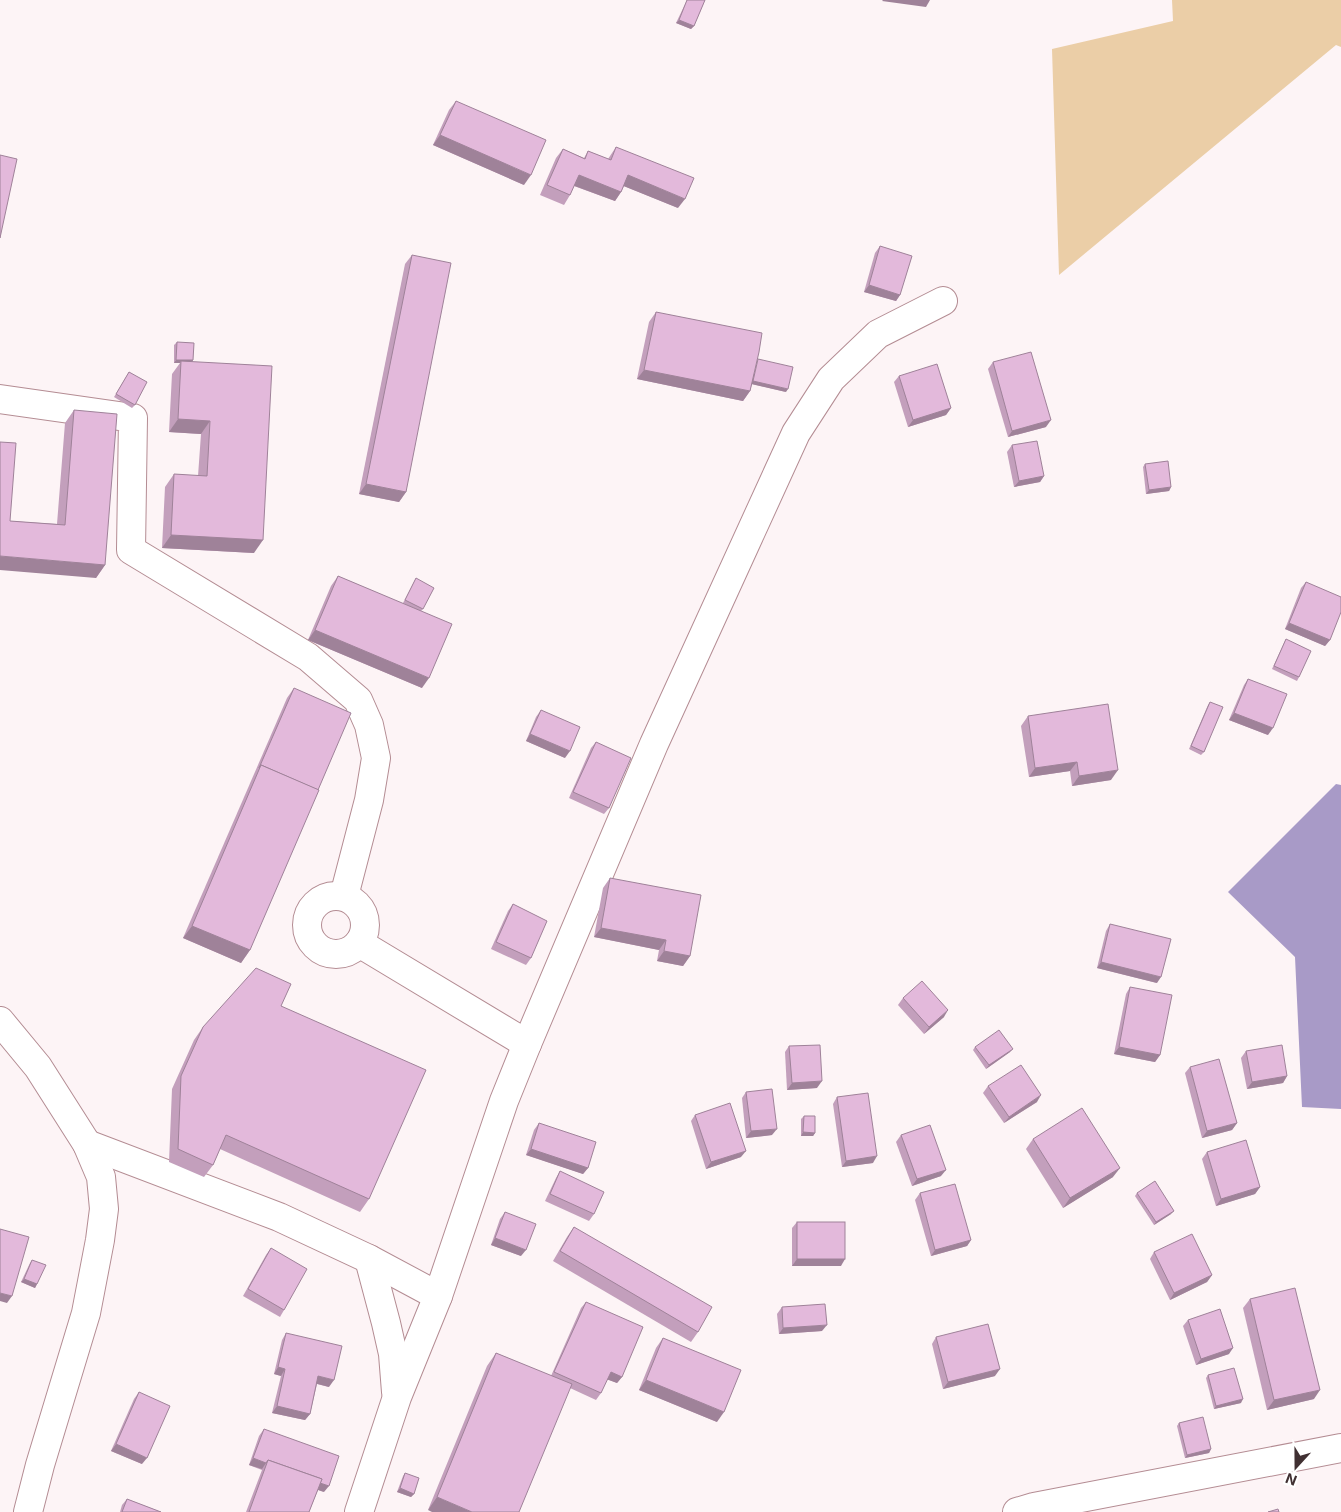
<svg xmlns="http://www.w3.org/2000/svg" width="1341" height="1512" viewBox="0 0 1341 1512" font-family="Inter,sans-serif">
	<rect width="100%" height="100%" fill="#fdf4f6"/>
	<!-- green -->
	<path fill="#ebcea7" d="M1172 0H1341V47L1336 45 1059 275 1052 49 1173 21Z"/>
	<!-- water -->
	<path fill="#a89ac7" d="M1336 784 1341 785V1109L1302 1107 1295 957 1228 892Z"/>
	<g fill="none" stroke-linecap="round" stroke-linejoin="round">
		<defs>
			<g id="minor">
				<path d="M0 399 133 418 131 550 308 657 358 700 369 725 376 758 369 800 344 896"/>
				<circle cx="336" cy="925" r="29"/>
				<path d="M359 943 527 1044 504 1101 438 1296 397 1397 359 1512"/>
				<path d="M0 1021 38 1067 87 1144 101 1177 104 1209 100 1240 86 1313 40 1465 28 1512"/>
				<path d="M527 1044 654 744 796 433 831 379 878 334 943 301"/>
				<path d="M87 1144 279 1217 369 1259 438 1296"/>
				<path d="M369 1259 386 1323 393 1354 396 1392"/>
				<path d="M1017 1512 1034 1507 1341 1448"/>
			</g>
		</defs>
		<!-- minor casing -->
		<use href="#minor" stroke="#b48c93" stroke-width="30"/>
		<!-- minor -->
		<use href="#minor" stroke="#fff" stroke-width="28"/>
	</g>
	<!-- wall -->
	<g fill="#c39fbc">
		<path d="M687 0H705L694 26 691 29 676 23Z"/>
		<path d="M456 101 524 185 433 145 449 110Z"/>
		<path d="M616 147 678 208 624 186 621 192 615 201 574 186 570 195 564 205 540 195 556 158 563 149 584 158 588 151 608 159Z"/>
		<path d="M880 246 900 295 896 301 864 292 875 253Z"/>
		<path d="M412 255 406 492 399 502 359 494 405 264Z"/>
		<path d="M656 312 786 392 752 384 750 391 743 401 637 379 649 322Z"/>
		<path d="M177 342 193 360 192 362 254 553 162 548 165 487 174 474 198 476 201 434 169 432 172 374 180 363H174V345Z"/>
		<path d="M993 362 1046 427 1008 437 988 369Z"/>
		<path d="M129 372 135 405 132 408 114 397Z"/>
		<path d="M899 376 951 408 946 415 908 427 894 382Z"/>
		<path d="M74 410 105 565 96 578 10 521 57 524 65 423Z"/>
		<path d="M1012 445 1044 476 1040 482 1014 487 1007 452Z"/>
		<path d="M1145 464 1171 487 1169 491 1146 494 1143 467Z"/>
		<path d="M338 576 410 607 403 603 416 578 423 609 421 611 422 688 308 640 331 586Z"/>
		<path d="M1306 582 1330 640 1325 646 1285 629 1301 588Z"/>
		<path d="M1286 639 1299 677 1297 681 1272 669 1284 643Z"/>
		<path d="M1248 679 1268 735 1229 720 1244 685Z"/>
		<path d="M294 688 250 950 241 963 183 938 287 698Z"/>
		<path d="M1210 702 1204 752 1201 755 1189 749 1208 705Z"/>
		<path d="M541 710 565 758 526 741 536 717Z"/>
		<path d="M1028 716 1111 780 1072 786 1070 771 1029 777 1021 726Z"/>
		<path d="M596 742 609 808 604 814 569 798 591 748Z"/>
		<path d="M610 878 690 956 683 966 657 961 659 950 594 937 603 888Z"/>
		<path d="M513 904 531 958 526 965 491 949 508 911Z"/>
		<path d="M1110 924 1157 983 1097 968 1106 931Z"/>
		<path d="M1130 987 1160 1055 1155 1062 1114 1054 1126 994Z"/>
		<path d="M903 998 944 1017 924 1034 898 1005Z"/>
		<path d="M281 1006 369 1199 360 1212 220 1149 213 1165 204 1177 169 1162 172 1089 194 1040 203 1027Z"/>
		<path d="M789 1046 817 1088 787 1090 785 1052Z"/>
		<path d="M975 1047 1010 1052 986 1069 973 1050Z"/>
		<path d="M1246 1051 1287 1076 1283 1083 1247 1089 1241 1058Z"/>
		<path d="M1190 1067 1237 1123 1232 1130 1202 1138 1185 1073Z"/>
		<path d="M988 1086 1037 1102 1004 1123 983 1093Z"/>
		<path d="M746 1092 772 1135 746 1138 742 1098Z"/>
		<path d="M837 1097 873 1163 842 1167 833 1104Z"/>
		<path d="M695 1115 741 1157 706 1169 691 1121Z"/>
		<path d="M804 1116 815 1133 813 1136H801V1119Z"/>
		<path d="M539 1123 588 1168 583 1174 526 1155 534 1130Z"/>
		<path d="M901 1135 941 1176 912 1186 896 1142Z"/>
		<path d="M1033 1139 1113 1177 1063 1208 1026 1149Z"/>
		<path d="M1207 1152 1260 1187 1255 1194 1216 1206 1202 1159Z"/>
		<path d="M560 1171 594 1214 589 1221 545 1201 556 1178Z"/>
		<path d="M920 1193 971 1240 967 1246 931 1256 915 1200Z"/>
		<path d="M1137 1193 1171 1214 1154 1225 1135 1196Z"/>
		<path d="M505 1212 521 1256 491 1245 500 1219Z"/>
		<path d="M797 1222 841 1266H792V1228Z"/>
		<path d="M574 1227 698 1332 691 1342 553 1261 567 1237Z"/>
		<path d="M271 1248 284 1310 280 1317 243 1296 266 1255Z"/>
		<path d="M1154 1252 1212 1275 1207 1282 1170 1300 1150 1259Z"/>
		<path d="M32 1260 37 1284 35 1288 21 1282 30 1263Z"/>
		<path d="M1250 1299 1314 1399 1267 1410 1243 1308Z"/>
		<path d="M586 1302 622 1377 617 1383 607 1379 601 1393 596 1400 570 1388 428 1510 487 1366 496 1353 551 1376 581 1308Z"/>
		<path d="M782 1307 822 1331 779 1334 777 1314Z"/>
		<path d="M1188 1320 1229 1354 1196 1365 1183 1326Z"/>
		<path d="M286 1333 329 1387 317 1384 310 1414 305 1420 272 1413 281 1376 274 1374 282 1340Z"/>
		<path d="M936 1337 995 1376 943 1389 932 1344Z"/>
		<path d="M663 1338 717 1422 639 1390 656 1348Z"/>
		<path d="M1208 1375 1241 1403 1214 1409 1206 1378Z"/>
		<path d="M139 1392 142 1464 111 1451 134 1399Z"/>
		<path d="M1179 1423 1211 1449 1209 1453 1185 1458 1177 1426Z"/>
		<path d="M264 1429 324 1492 318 1490 309 1512H246L262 1470 249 1465 259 1436Z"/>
		<path d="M405 1473 414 1494 411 1497 397 1492 403 1476Z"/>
		<path d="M127 1499 161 1512H120L122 1505Z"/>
	</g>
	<!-- shaded-wall -->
	<g fill="#9f8299">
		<path d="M883 0H930L926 7 882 1Z"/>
		<path d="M679 20 694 26 691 29 676 23Z"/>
		<path d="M440 135 531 175 524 185 433 145Z"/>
		<path d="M579 175 621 192 615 201 572 185Z"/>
		<path d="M628 175 685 199 678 208 621 185Z"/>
		<path d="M869 285 900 295 896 301 864 292Z"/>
		<path d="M176 360H193L191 364 181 361 180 363H174Z"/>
		<path d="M644 370 750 391 743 401 637 379Z"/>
		<path d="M749 380 788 389 786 392 747 383Z"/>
		<path d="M951 408 946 415 908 427 913 420Z"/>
		<path d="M178 419 210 421 201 434 169 432Z"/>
		<path d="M1051 420 1046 427 1008 437 1012 431Z"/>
		<path d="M1044 476 1040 482 1014 487 1019 481Z"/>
		<path d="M366 484 406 492 399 502 359 494Z"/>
		<path d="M1171 487 1169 491 1146 494 1149 490Z"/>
		<path d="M171 535 263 540 254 553 162 548Z"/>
		<path d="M0 556 105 565 96 578 0 570Z"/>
		<path d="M1289 623 1330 640 1325 646 1285 629Z"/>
		<path d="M315 630 429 678 422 688 308 640Z"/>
		<path d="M1234 713 1273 728 1268 735 1229 720Z"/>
		<path d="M530 734 570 751 565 758 526 741Z"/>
		<path d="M1077 762 1070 771 1029 777 1035 768Z"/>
		<path d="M1118 770 1111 780 1072 786 1079 776Z"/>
		<path d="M192 926 250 950 241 963 183 938Z"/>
		<path d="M601 928 666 940 659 950 594 937Z"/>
		<path d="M664 951 690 956 683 966 657 961Z"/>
		<path d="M1101 962 1161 977 1157 983 1097 968Z"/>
		<path d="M948 1010 944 1017 924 1034 929 1027Z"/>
		<path d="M1119 1047 1160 1055 1155 1062 1114 1054Z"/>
		<path d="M1013 1049 1010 1052 986 1069 989 1065Z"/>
		<path d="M1287 1076 1283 1083 1247 1089 1252 1082Z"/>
		<path d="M822 1081 817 1088 787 1090 792 1083Z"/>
		<path d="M1041 1095 1037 1102 1004 1123 1009 1117Z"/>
		<path d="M1237 1123 1232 1130 1202 1138 1207 1131Z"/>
		<path d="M777 1129 772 1135 746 1138 751 1131Z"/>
		<path d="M803 1132 815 1133 813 1136H801Z"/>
		<path d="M531 1149 588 1168 583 1174 526 1155Z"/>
		<path d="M746 1151 741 1157 706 1169 711 1162Z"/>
		<path d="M877 1156 873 1163 842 1167 846 1161Z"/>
		<path d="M1120 1168 1113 1177 1063 1208 1070 1198Z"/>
		<path d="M946 1170 941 1176 912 1186 917 1179Z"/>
		<path d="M1260 1187 1255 1194 1216 1206 1221 1199Z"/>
		<path d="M1174 1211 1171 1214 1154 1225 1156 1222Z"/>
		<path d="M495 1238 526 1250 521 1256 491 1245Z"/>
		<path d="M971 1240 967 1246 931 1256 935 1250Z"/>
		<path d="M797 1259H845L841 1266H792Z"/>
		<path d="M1212 1275 1207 1282 1170 1300 1174 1293Z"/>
		<path d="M24 1279 37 1284 35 1288 21 1282Z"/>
		<path d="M0 1293 12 1296 7 1303 0 1301Z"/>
		<path d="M827 1325 822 1331 779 1334 783 1328Z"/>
		<path d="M1233 1348 1229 1354 1196 1365 1201 1359Z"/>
		<path d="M278 1367 285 1369 281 1376 274 1374Z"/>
		<path d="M1000 1369 995 1376 943 1389 948 1382Z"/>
		<path d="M611 1372 622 1377 617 1383 606 1379Z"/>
		<path d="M318 1376 334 1380 329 1387 314 1383Z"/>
		<path d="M646 1380 724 1412 717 1422 639 1390Z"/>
		<path d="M1320 1390 1314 1399 1267 1410 1274 1400Z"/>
		<path d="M1243 1399 1241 1403 1214 1409 1216 1406Z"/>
		<path d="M277 1406 310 1414 305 1420 272 1413Z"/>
		<path d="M116 1444 147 1458 142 1464 111 1451Z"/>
		<path d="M1211 1449 1209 1453 1185 1458 1187 1455Z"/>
		<path d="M253 1458 266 1463 262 1469 249 1465Z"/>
		<path d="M267 1463 329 1486 324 1492 264 1471Z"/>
		<path d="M400 1488 414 1494 411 1497 397 1492Z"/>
		<path d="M437 1497 472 1512H432L428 1510Z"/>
	</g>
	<!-- building -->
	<g fill="#e3b9db" stroke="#9f8299">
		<path d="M687 0H705L694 26 679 20Z"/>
		<path d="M456 101 546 140 531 175 440 135Z"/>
		<path d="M616 147 694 178 685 199 628 175 621 192 579 175 570 195 547 185 563 149 585 159 588 151 611 160Z"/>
		<path d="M0 155 17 159 0 238Z"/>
		<path d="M880 246 912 256 900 295 869 285Z"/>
		<path d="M412 255 451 263 406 492 366 484Z"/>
		<path d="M656 312 762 333 759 352 750 391 644 370Z"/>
		<path d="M177 342 194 343 193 360H176Z"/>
		<path d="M1031 352 1051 420 1012 431 993 362Z"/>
		<path d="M758 359 793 367 788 389 753 381Z"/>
		<path d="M181 361 272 366 263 540 171 535 174 474 207 476 210 421 178 419Z"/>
		<path d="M937 364 951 408 913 420 899 376Z"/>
		<path d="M129 372 147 382 135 405 116 394Z"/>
		<path d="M74 410 117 414 105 565 0 556V442L16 443 10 521 65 525Z"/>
		<path d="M1037 441 1044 476 1019 481 1012 445Z"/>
		<path d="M1168 461 1171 487 1149 490 1145 464Z"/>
		<path d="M338 576 452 624 429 678 315 630Z"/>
		<path d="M416 578 434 588 423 609 405 600Z"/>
		<path d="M1306 582 1341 597V612L1330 640 1289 623Z"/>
		<path d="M1286 639 1311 651 1299 677 1274 666Z"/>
		<path d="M1248 679 1287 694 1273 728 1234 713Z"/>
		<path d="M294 688 351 713 318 790 261 765 259 768Z"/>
		<path d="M1210 702 1223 707 1204 752 1191 746Z"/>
		<path d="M1108 704 1118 770 1079 776 1077 762 1035 768 1028 716Z"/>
		<path d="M541 710 580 727 570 751 530 734Z"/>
		<path d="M596 742 631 758 609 808 573 792Z"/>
		<path d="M261 765 319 790 250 950 192 926Z"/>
		<path d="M610 878 701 895 690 956 664 951 666 940 601 928Z"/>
		<path d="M513 904 547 921 531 958 496 942Z"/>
		<path d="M1110 924 1171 939 1161 977 1101 962Z"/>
		<path d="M256 968 291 984 281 1006 426 1070 369 1199 226 1135 213 1165 178 1149 181 1076 203 1027Z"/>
		<path d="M922 981 948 1010 929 1027 903 998Z"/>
		<path d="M1130 987 1172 995 1160 1055 1119 1047Z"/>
		<path d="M999 1030 1013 1049 989 1065 975 1047Z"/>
		<path d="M820 1045 822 1081 792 1083 789 1046Z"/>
		<path d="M1282 1045 1287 1076 1252 1082 1246 1051Z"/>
		<path d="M1219 1059 1237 1123 1207 1131 1190 1067Z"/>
		<path d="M1021 1065 1041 1095 1009 1117 988 1086Z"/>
		<path d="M772 1089 777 1129 751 1131 746 1092Z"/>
		<path d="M868 1093 877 1156 846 1161 837 1097Z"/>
		<path d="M730 1103 746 1151 711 1162 695 1115Z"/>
		<path d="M1082 1108 1120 1168 1070 1198 1033 1139Z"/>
		<path d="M804 1116H815V1133L803 1132Z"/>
		<path d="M539 1123 596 1142 588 1168 531 1149Z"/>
		<path d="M930 1125 946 1170 917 1179 901 1135Z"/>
		<path d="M1246 1140 1260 1187 1221 1199 1207 1152Z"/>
		<path d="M560 1171 604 1192 594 1214 550 1194Z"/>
		<path d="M1155 1181 1174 1211 1156 1222 1137 1193Z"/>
		<path d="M955 1184 971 1240 935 1250 920 1193Z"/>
		<path d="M505 1212 536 1224 526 1250 495 1238Z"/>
		<rect x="797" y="1222" width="48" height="37"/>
		<path d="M574 1227 712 1307 698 1332 560 1251Z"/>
		<path d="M0 1229 29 1237 12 1296 0 1293Z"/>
		<path d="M1192 1234 1212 1275 1174 1293 1154 1252Z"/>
		<path d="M271 1248 307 1269 284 1310 248 1289Z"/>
		<path d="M32 1260 46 1265 37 1284 24 1279Z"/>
		<path d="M1295 1288 1320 1390 1274 1400 1250 1299Z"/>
		<path d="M586 1302 643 1327 622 1377 611 1372 601 1393 554 1372Z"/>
		<path d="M825 1304 827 1325 783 1328 782 1307Z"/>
		<path d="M1220 1309 1233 1348 1201 1359 1188 1320Z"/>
		<path d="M988 1324 1000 1369 948 1382 936 1337Z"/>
		<path d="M286 1333 342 1346 334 1380 318 1376 310 1414 277 1406 285 1369 278 1367Z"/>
		<path d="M663 1338 741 1370 724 1412 646 1380Z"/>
		<path d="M496 1353 572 1384 519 1512H472L437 1497Z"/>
		<path d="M1234 1368 1243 1399 1216 1406 1208 1375Z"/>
		<path d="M139 1392 170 1406 147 1458 116 1444Z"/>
		<path d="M1203 1417 1211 1449 1187 1455 1179 1423Z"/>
		<path d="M264 1429 339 1456 329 1486 320 1483 322 1479 268 1460 266 1463 253 1458Z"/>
		<path d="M268 1460 322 1479 309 1512H249Z"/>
		<path d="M405 1473 419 1478 414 1494 400 1488Z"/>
		<path d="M127 1499 161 1512H122Z"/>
		<path d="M1278 1509 1279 1512H1268Z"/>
	</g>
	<!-- north arrow -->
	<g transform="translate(1296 1467) rotate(201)" stroke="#ffffff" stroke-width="4" paint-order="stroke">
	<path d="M0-4L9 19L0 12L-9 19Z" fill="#403032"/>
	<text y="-8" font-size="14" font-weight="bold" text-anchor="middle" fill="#403032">N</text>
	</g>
</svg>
